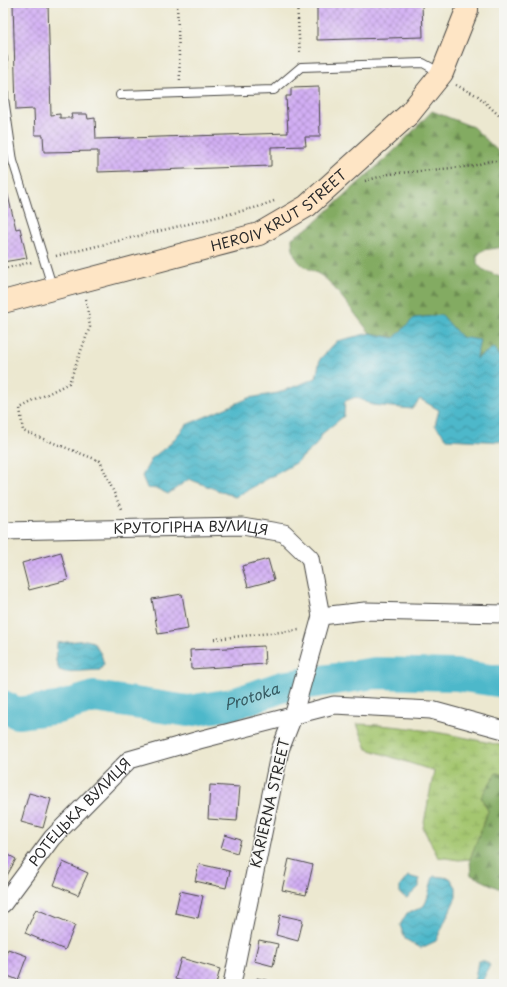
<svg xmlns="http://www.w3.org/2000/svg" width="507" height="987" viewBox="0 0 507 987" font-family="'Playpen Sans',sans-serif">
	<defs>
		<pattern id="forest-firs" width="22" height="20" patternUnits="userSpaceOnUse"><rect width="22" height="20" fill="#83ab62"/><path d="M5 1l3.5 6h-7zM16 11l3.5 6h-7z" fill="#6b8b51"/></pattern>
		<pattern id="wetland-marsh" width="20" height="14" patternUnits="userSpaceOnUse"><rect width="20" height="14" fill="#a4c66f"/><path d="M1 5h8M5 5V1M11 12h8M15 12V8" fill="none" stroke="#8daa60"/></pattern>
		<pattern id="water-waves" width="16" height="10" patternUnits="userSpaceOnUse"><rect width="16" height="10" fill="#4db8ca"/><path d="M0 5q4-4 8 0t8 0" fill="none" stroke="#4096a4"/></pattern>
		<pattern id="building-cross-hatch" width="8" height="8" patternUnits="userSpaceOnUse"><rect width="8" height="8" fill="#d2aef4"/><path d="M0 0l8 8M0 8l8-8" fill="none" stroke="#ab8ec6"/></pattern>
	</defs>
	<rect width="100%" height="100%" fill="#f6f6f2"/>
	<filter id="ink" filterUnits="userSpaceOnUse"><feTurbulence type="fractalNoise" baseFrequency=".025" numOctaves="2"/><feDisplacementMap in="SourceGraphic" scale="8" xChannelSelector="R" yChannelSelector="G"/><feConvolveMatrix kernelMatrix="1 2 1 2 8 2 1 2 1" color-interpolation-filters="sRGB"/></filter>
	<filter id="wash" filterUnits="userSpaceOnUse"><feTurbulence type="fractalNoise" baseFrequency=".012" numOctaves="4" result="noise"/><feDisplacementMap in="SourceGraphic" scale="16" xChannelSelector="R" yChannelSelector="G"/><feGaussianBlur stdDeviation="0.9" result="paint"/><feColorMatrix in="noise" values="0 0 0 0 0 0 0 0 0 0 0 0 0 0 0 0 0 1.4 0 .05"/><feComposite in="paint" operator="in"/></filter>
	<g filter="url(#wash)">
		<rect width="100%" height="100%" fill="#ece8d0"/>
		<!-- forest -->
		<g fill="url(#forest-firs)" stroke="#576b46">
			<path d="M432 111 473 127 504 157V247L483 250 477 256V263L482 269 504 279 503 362 476 360 442 315 414 318 394 338 370 333C357 317 345 300 331 284 315 265 292 273 292 238L311 226 396 149Z"/>
			<path d="M496 772 504 773V891L471 875 470 859 488 811 481 797Z"/>
		</g>
		<!-- wetland -->
		<path fill="url(#wetland-marsh)" stroke="#68784d" d="M357 724C407 725 455 735 504 746V773H496L481 797 488 811 470 859 459 860 438 857 423 828 434 771 367 749Z"/>
		<!-- water -->
		<g fill="url(#water-waves)" stroke="#3c727a">
			<path d="M442 315 461 337 480 340 476 359 494 347 504 362V442L447 439 435 425 439 410 420 399 412 409 372 405 356 397 345 401 344 416 323 433 316 445 296 463 235 497 189 479 168 494 158 489 147 488 142 476 152 458 170 444 186 425 249 398 278 393 316 378 320 359 337 341 370 333 394 338 414 318Z"/>
			<path d="M86 640 93 642 101 654 104 664 100 670 65 672 59 670 56 661 57 643Z"/>
			<path d="M408 876 419 879V887L407 898 400 894V886Z"/>
			<path d="M434 876 450 878 456 887V897L436 941 421 948 405 939 400 925 407 913C412 911 418 910 422 907 429 903 429 884 434 876Z"/>
			<path d="M478 961H485L490 965 481 984H474Z"/>
		</g>
		<g fill="none" stroke-linecap="round" stroke-linejoin="round">
			<!-- river -->
			<path stroke="#4db8ca" stroke-width="32" id="s1" d="M3 706 17 713 58 708 94 697 188 711 233 704 282 687 375 673 456 675 504 682"/>
		</g>
		<g id="blocks">
			<!-- building -->
			<g fill="url(#building-cross-hatch)">
				<path d="M13 3H48L51 115 60 114V118H72L71 114H87L88 119 95 118 96 139 288 133 286 96H291V88L319 87 320 137H305L306 146 271 147V166L98 172V151L44 152 43 135H35L34 109 16 110Z"/>
				<path d="M317 3H422L423 37 317 40Z"/>
				<path d="M4 179 16 229 20 228 27 258 3 262Z"/>
				<path d="M61 552 68 580 29 590 22 563Z"/>
				<path d="M268 559 274 580 248 587 242 566Z"/>
				<path d="M182 594 188 629 158 634 152 599Z"/>
				<path d="M264 646 265 664 191 669 190 650Z"/>
				<path d="M210 785 240 787 237 821 208 819Z"/>
				<path d="M29 793 51 799 43 828 21 822Z"/>
				<path d="M225 835 241 840 237 853 221 848Z"/>
				<path d="M3 852 16 859 3 883Z"/>
				<path d="M289 859 313 865 306 895 282 890Z"/>
				<path d="M63 862 88 873 78 895 54 885Z"/>
				<path d="M199 864 230 871 226 888 195 881Z"/>
				<path d="M180 891 203 896 198 918 175 913Z"/>
				<path d="M36 909 75 925 65 950 25 933Z"/>
				<path d="M280 915 303 920 298 941 276 935Z"/>
				<path d="M259 940 278 944 273 966 254 961Z"/>
				<path d="M8 949 27 956 18 980 3 974V962Z"/>
				<path d="M181 958 220 969 216 984H191L175 979Z"/>
				<path d="M257 978 279 983V984H255Z"/>
			</g>
		</g>
	</g>
	<g filter="url(#ink)">
		<use href="#blocks" fill-opacity="0" stroke="#484744" stroke-width="1"/>
		<g fill="none" stroke-linecap="round" stroke-linejoin="round">
			<defs>
				<g id="lane">
					<path d="M3 58 4 98 13 161 53 289"/>
					<path d="M120 95 274 90 301 67 423 63 441 73"/>
				</g>
				<g id="street">
					<path id="s2" d="M3 531 242 526 284 533 310 558 321 616 293 717 280 750 232 984"/>
					<path d="M321 616 365 611 504 614"/>
					<path id="s3" d="M3 904 52 838 129 760 199 740 334 705 431 710 504 730"/>
				</g>
				<g id="secondary">
					<path id="s4" d="M3 302 259 234 307 206 409 114 442 73 467 10V3"/>
				</g>
			</defs>
			<!-- lane casing -->
			<use href="#lane" stroke="#484744" stroke-width="10"/>
			<!-- street casing -->
			<use href="#street" stroke="#484744" stroke-width="19"/>
			<!-- secondary casing -->
			<use href="#secondary" stroke="#484744" stroke-width="24"/>
			<!-- path -->
			<g stroke="#484744" stroke-width="2.5" stroke-dasharray="1 3" stroke-linecap="butt">
				<path d="M177 3 180 81"/>
				<path d="M297 3 300 54"/>
				<path d="M456 85 478 96 504 120"/>
				<path d="M365 181 389 174 473 166 489 161H504"/>
				<path d="M56 256 258 207 274 201"/>
				<path d="M3 269 32 262"/>
				<path d="M86 299 90 327 69 383 20 408 23 431 100 461 122 511"/>
				<path d="M214 639 299 630"/>
			</g>
			<!-- lane -->
			<use href="#lane" stroke="#fff" stroke-width="8"/>
			<!-- street -->
			<use href="#street" stroke="#fff" stroke-width="17"/>
			<!-- secondary -->
			<use href="#secondary" stroke="#fee5c5" stroke-width="22"/>
		</g>
	</g>
	<g text-anchor="middle" stroke-width="3" stroke-linejoin="round" paint-order="stroke">
		<!-- street labels -->
		<g font-size="14" fill="#2b2b2b" stroke="#f6f6f2">
			<text dy="5" stroke="none"><textPath href="#s4" startOffset="293">HEROIV KRUT STREET</textPath></text>
			<text dy="5" stroke="none"><textPath href="#s2" startOffset="188">КРУТОГІРНА ВУЛИЦЯ</textPath></text>
			<text transform="translate(270 803) rotate(-77)" y="5">KARIERNA STREET</text>
			<text dy="5" stroke="none"><textPath href="#s3" startOffset="120">РОТЕЦЬКА ВУЛИЦЯ</textPath></text>
		</g>
		<!-- water labels -->
		<g font-size="15" font-style="italic" fill="#375c63" stroke="#f6f6f2">
			<text dy="5" stroke="none"><textPath href="#s1" startOffset="255">Protoka</textPath></text>
		</g>
	</g>
	<!-- margin -->
	<rect width="507" height="987" fill="none" stroke="#f6f6f2" stroke-width="16"/>
</svg>
